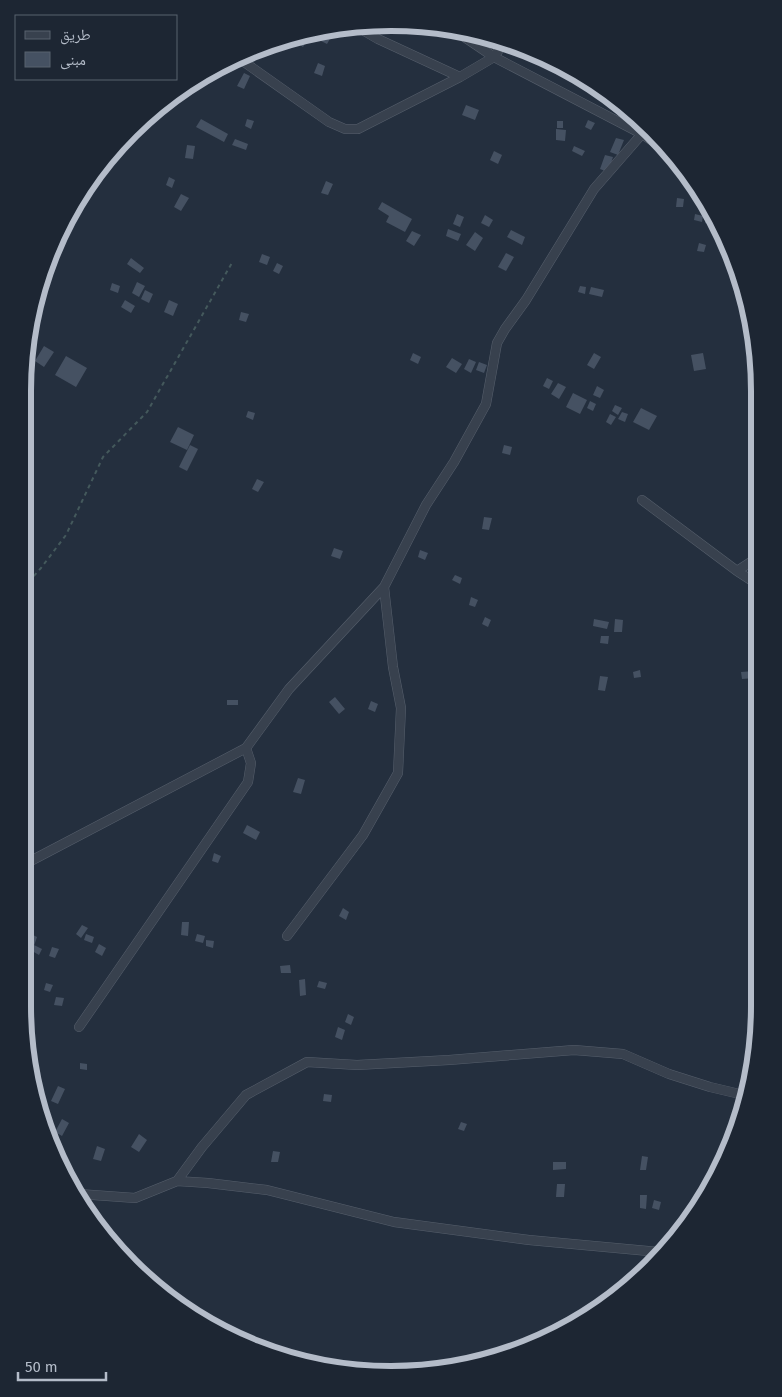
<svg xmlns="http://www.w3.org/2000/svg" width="782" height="1397" viewBox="0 0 782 1397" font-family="'Fira Sans','Noto Naskh Arabic',sans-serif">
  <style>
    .building { fill: #455162 }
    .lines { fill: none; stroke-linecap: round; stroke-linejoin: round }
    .minor-casing { stroke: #565f6c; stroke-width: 10 }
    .path { stroke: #44595c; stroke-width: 2; stroke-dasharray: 4 4; stroke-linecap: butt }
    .minor { stroke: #38414e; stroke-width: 9 }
    .rim { fill: none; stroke: #b4bcc9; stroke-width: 6 }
  </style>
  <rect width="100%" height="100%" fill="#242f3e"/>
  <path class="building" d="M387,24H397L393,33L385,29Z
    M322,33L331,37L327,44L319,40Z
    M302,34L309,36L303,47L297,43Z
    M298,35L300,36L296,43L288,38Z
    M318,63L325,66L322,76L314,73Z
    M244,73L250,76L244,89L237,86Z
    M466,105L479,110L475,120L462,115Z
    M201,119L228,134L224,142L196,127Z
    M247,119L254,121L251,129L245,126Z
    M588,120L595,123L591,130L585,127Z
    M557,121H563V128H557Z
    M556,129L566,130L565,141L556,140Z
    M616,138L624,140L618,155L610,152Z
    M235,139L248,144L246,150L232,145Z
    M187,145L195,146L193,159L185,158Z
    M574,146L585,151L582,156L572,151Z
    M494,151L502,155L498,164L490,160Z
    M605,155L613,157L608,172L600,169Z
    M169,177L175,180L172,188L166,185Z
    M326,181L333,184L328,195L321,193Z
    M181,194L189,198L181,211L174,207Z
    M677,198L684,199L683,207H676Z
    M382,202L412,219L405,232L386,222L389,216L378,209Z
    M457,214L464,217L460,227L453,224Z
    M695,214L703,216L702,222L694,220Z
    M485,215L493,220L489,227L481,223Z
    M707,215L712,217L714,219L712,225L705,223Z
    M448,229L461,234L458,241L446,236Z
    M511,230L525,237L522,245L507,237Z
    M412,231L421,235L414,246L406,241Z
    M475,232L483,238L475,251L466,245Z
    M699,243L706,245L704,252L697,251Z
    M506,253L514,257L506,271L498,267Z
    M262,254L270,257L267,265L259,262Z
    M131,258L144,268L140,273L127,264Z
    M277,263L283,266L279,274L273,271Z
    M137,282L145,286L139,297L132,293Z
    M112,283L120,286L118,293L110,290Z
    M580,286L586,287L585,294L578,292Z
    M591,287L604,290L602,297L589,294Z
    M145,290L153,294L149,303L141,299Z
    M125,300L135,306L131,313L121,307Z
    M169,300L178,304L173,316L164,312Z
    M241,312L249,314L246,322L239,320Z
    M44,346L54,352L44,367L35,361Z
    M413,353L421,357L418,364L410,360Z
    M594,353L601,357L594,369L587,365Z
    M703,353L706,369L694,371L691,355Z
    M66,356L87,368L76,387L55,375Z
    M452,358L462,364L456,373L446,367Z
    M469,359L476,362L471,373L464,369Z
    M479,362L487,365L484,373L476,370Z
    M547,378L553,381L549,389L543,386Z
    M558,383L566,387L559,399L551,394Z
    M597,386L604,390L600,398L593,395Z
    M573,393L587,400L580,414L566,407Z
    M590,401L596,404L593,411L587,408Z
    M615,405L622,408L618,415L612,411Z
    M641,408L657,416L649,430L633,422Z
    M248,411L255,413L253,420L246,417Z
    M622,412L628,414L625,422L618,419Z
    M610,414L616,417L611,425L606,422Z
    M178,427L194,435L187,450L170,442Z
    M190,445L198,449L187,471L179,467Z
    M504,445L512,447L510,455L502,453Z
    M257,479L264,482L258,492L252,489Z
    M484,517L492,518L489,530L482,529Z
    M334,548L343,551L340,559L331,556Z
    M420,550L428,553L425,560L418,557Z
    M455,575L462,578L460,584L452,580Z
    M471,597L478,600L475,607L469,605Z
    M485,617L491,620L488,627L482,624Z
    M594,619L609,622L607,629L593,626Z
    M615,619L623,620L622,632H614Z
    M601,636H609L608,644L600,643Z
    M640,670L641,677L634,678L633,672Z
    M754,671L755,678L742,679L741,672Z
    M600,676L608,677L605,691L598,690Z
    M335,697L345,709L339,714L329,702Z
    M227,700H238V705H227Z
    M371,701L378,704L375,712L368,709Z
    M298,778L305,780L301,794L293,792Z
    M247,825L260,832L256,840L243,833Z
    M214,853L221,856L218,863L212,861Z
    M343,908L349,912L346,920L339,916Z
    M182,922H189L188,936L181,935Z
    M82,925L88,928L81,938L76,934Z
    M29,933L37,937L34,946L26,943Z
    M86,934L94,937L92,943L84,940Z
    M197,934L205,936L203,943L195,941Z
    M206,940L214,941L213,948L206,946Z
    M99,944L106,948L102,956L95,952Z
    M34,945L42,949L39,955L32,951Z
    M52,947L59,949L55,958L49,956Z
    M290,965L291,973H281L280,966Z
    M305,979L306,995L300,996L299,980Z
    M319,981L327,983L325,989L317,987Z
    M46,983L53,985L50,992L44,990Z
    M56,997L64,998L62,1006L54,1005Z
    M348,1014L354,1017L351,1025L345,1022Z
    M338,1027L345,1030L342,1040L335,1037Z
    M80,1063L87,1064V1070L80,1069Z
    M58,1086L65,1089L58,1104L51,1101Z
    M324,1094L332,1095L331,1102L323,1101Z
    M62,1119L69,1123L62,1136L55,1132Z
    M461,1122L467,1124L464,1131L458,1129Z
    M139,1134L147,1140L139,1152L131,1147Z
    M97,1146L105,1149L101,1161L93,1159Z
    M273,1151L280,1152L278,1162H271Z
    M642,1156L648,1157L646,1170H640Z
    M553,1162H566V1169L553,1170Z
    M557,1184H565L564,1197H556Z
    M640,1195H647L646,1209L640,1208Z
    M654,1200L661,1202L659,1210L652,1208Z"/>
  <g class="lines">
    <g class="minor-casing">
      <path id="minor" d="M354,25L378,39L460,77
        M451,28L494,57L642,134L668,151
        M237,57L329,122L345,129H358L460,77L494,57L505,41
        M642,500L737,571L757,558
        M737,571L757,584
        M23,865L246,748L289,689L384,587
        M287,936L363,835L398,773L401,708L393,667L384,587L426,505L454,462L486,404L497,343L505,329L526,300L594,189L648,127
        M79,1027L248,782L251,763L246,748
        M177,1181L202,1147L246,1095L307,1062L357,1065L449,1060L574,1050L623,1054L669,1074L710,1087L748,1096
        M79,1194L135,1198L177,1181L208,1183L267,1190L394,1222L529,1240L659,1252"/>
    </g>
    <path class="path" d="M23,588L41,568L66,535L103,457L147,412L233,261"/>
    <use href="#minor" class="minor"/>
  </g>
  <path d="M0 0H782V1397H0ZM391 31H391A360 360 0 0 1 751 391V1006A360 360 0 0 1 391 1366H391A360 360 0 0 1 31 1006V391A360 360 0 0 1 391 31Z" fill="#1d2633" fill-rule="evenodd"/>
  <path class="rim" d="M391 31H391A360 360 0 0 1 751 391V1006A360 360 0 0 1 391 1366H391A360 360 0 0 1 31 1006V391A360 360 0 0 1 391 31Z"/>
  <rect x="15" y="15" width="162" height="65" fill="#1d2633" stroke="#59626f"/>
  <rect x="25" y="31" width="25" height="8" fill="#38414e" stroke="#59626f"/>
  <text x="60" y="40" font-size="15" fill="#b4bcc9">طريق</text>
  <rect x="25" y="52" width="25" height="15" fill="#455162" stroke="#59626f"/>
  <text x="60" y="65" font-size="15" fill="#b4bcc9">مبنى</text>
  <path d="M18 1372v8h88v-8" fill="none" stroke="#b4bcc9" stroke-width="2.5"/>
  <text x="25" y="1372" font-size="15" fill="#b4bcc9" stroke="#1d2633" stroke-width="4" paint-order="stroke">50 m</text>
</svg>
